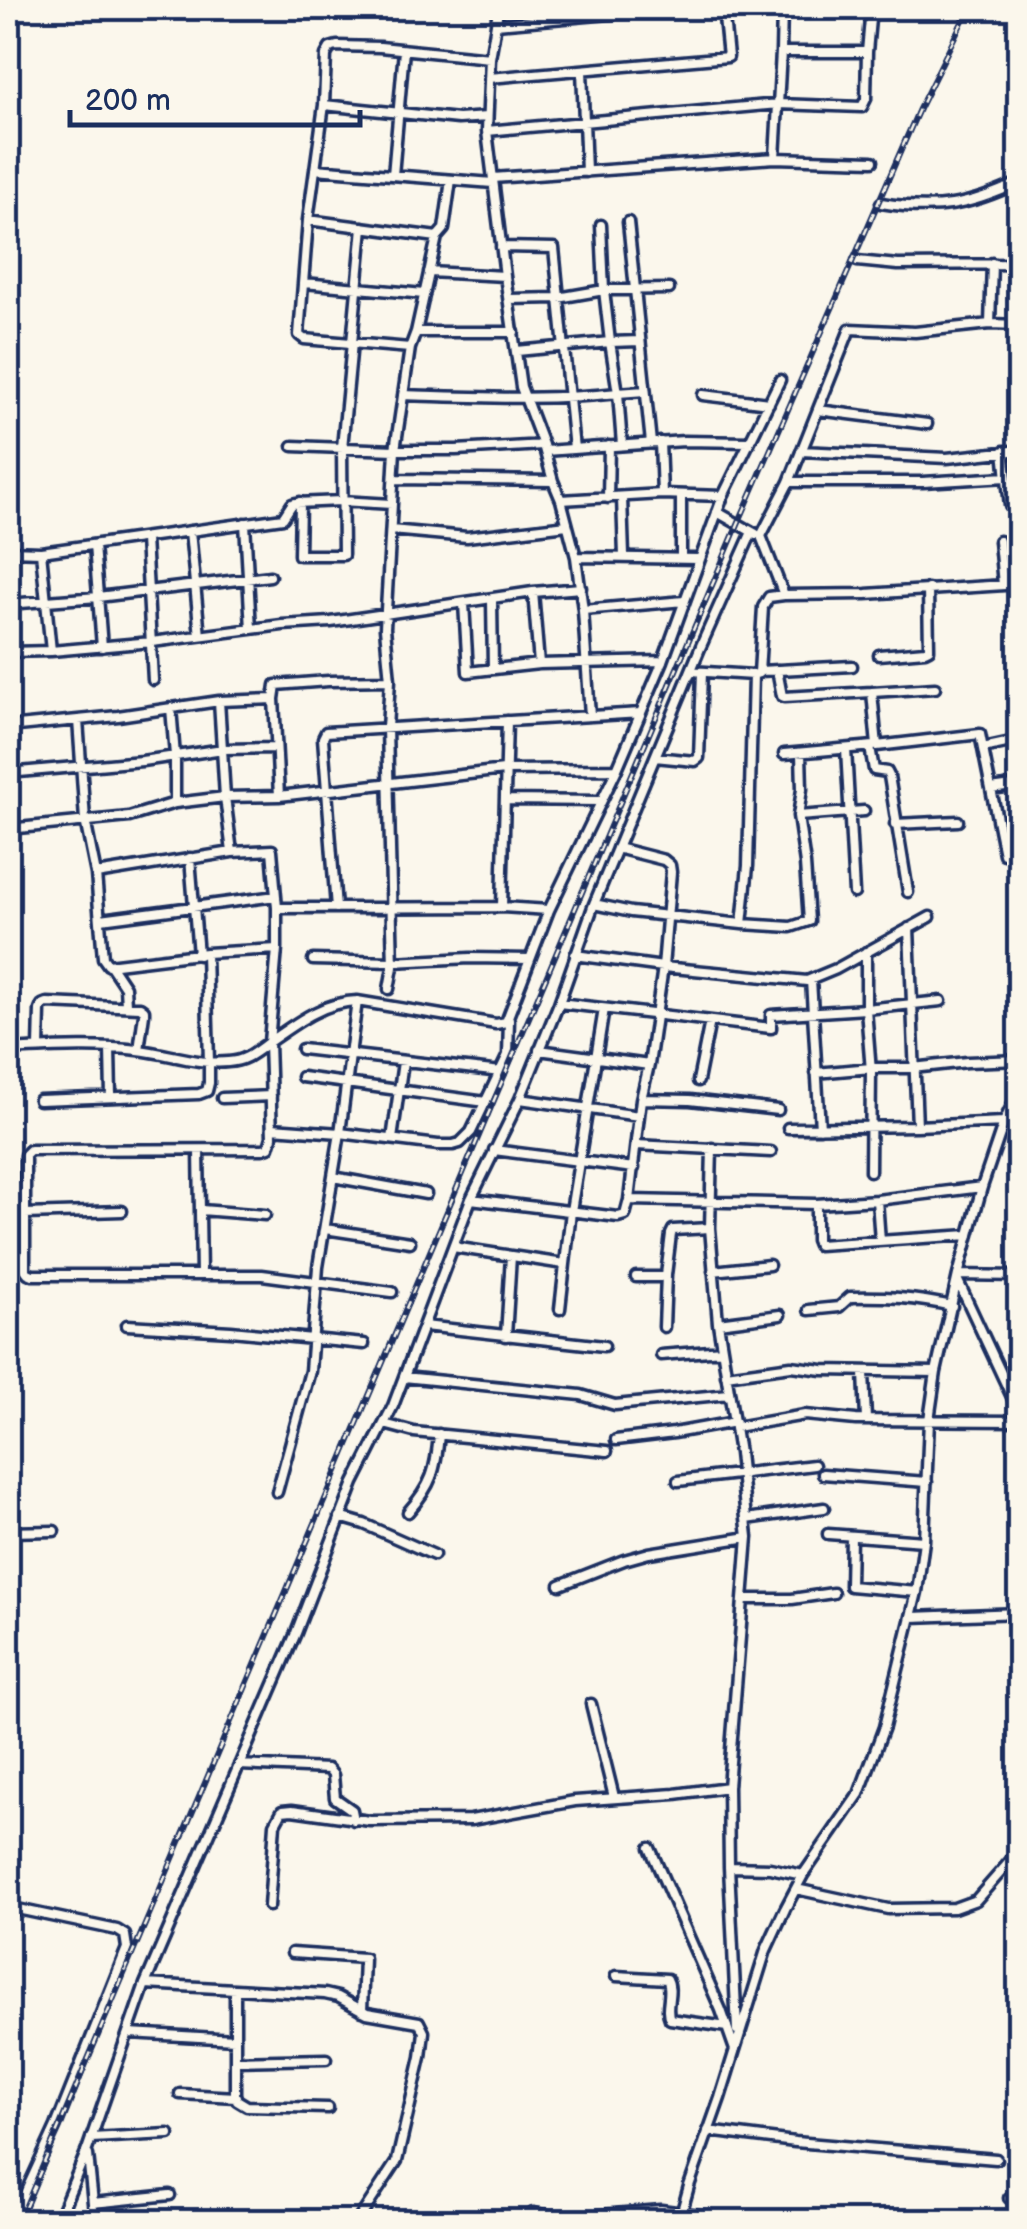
<svg xmlns="http://www.w3.org/2000/svg" width="1027" height="2229" viewBox="0 0 1027 2229" font-family="'Balsamiq Sans',sans-serif">
  <style>
    .lines { fill: none; stroke-linecap: round; stroke-linejoin: round }
    .street-casing { stroke: #1b2f5e; stroke-width: 15 }
    .street { stroke: #fbf7ec; stroke-width: 8 }
    .rail-casing { stroke: #1b2f5e; stroke-width: 6 }
    .rail { stroke: #fbf7ec; stroke-width: 2.5; stroke-dasharray: 8; stroke-linecap: butt }
  </style>
  <rect width="100%" height="100%" fill="#fbf7ec"/>
  <filter id="ink" filterUnits="userSpaceOnUse"><feTurbulence type="fractalNoise" baseFrequency=".01" numOctaves="2"/><feDisplacementMap in="SourceGraphic" scale="20" xChannelSelector="R" yChannelSelector="G"/><feConvolveMatrix kernelMatrix="1 2 1 2 8 2 1 2 1" color-interpolation-filters="sRGB"/></filter>
  <g filter="url(#ink)">
    <g class="lines">
      <g class="street-casing">
        <path id="street" d="M782,8L781,52H867L871,8
          M496,24L498,8
          M582,70L586,172
          M489,78L728,57L723,8
          M324,105L458,119L487,117
          M487,131L778,104L862,107L866,99L867,52
          M775,158L873,161
          M315,169L493,183
          M393,175L404,50
          M493,178L775,158L781,52
          M881,203C936,212 969,206 1020,182
          M308,220L437,237
          M628,222L651,443
          M501,247L554,248L574,449
          M857,261L898,265L1020,264
          M429,272L505,276
          M304,283L424,294
          M509,299L558,298L604,290L669,289
          M990,324L992,263
          M416,332H514
          M410,348L304,339L299,335L308,220L324,105L326,55L330,48L337,46L380,47L490,58
          M517,351L610,342L604,290L601,225
          M403,395C475,397 546,401 618,393L610,342L640,341
          M703,395L769,403
          M818,410L927,424
          M660,442L662,494
          M622,445L618,393L645,391
          M293,446L395,450H456L543,445
          M545,451L684,441L749,442
          M801,451L947,458L1020,450
          M1004,451L1010,506
          M394,479L553,481
          M789,482H923L1007,477
          M681,495V558
          M608,498L609,446
          M622,498L624,556
          M561,500L662,494L723,496
          M300,502L299,555H343L342,448L363,227
          M717,512L756,534
          M245,523L251,629
          M391,530L467,537L567,525
          M190,531L200,636
          M145,539L153,680
          M999,541L1003,585
          M94,545L102,647
          M8,551L41,552L283,518L292,504L296,503L341,501L392,504
          M41,552L51,651L152,642L282,625L331,622L533,592L581,588
          M576,557L699,559
          M533,592L539,664
          M784,595L761,536L789,482L850,329L915,332L990,324L1020,325
          M492,600L493,669
          M464,603L468,672L539,664L663,661
          M8,604L98,597L270,576
          M583,610L684,601
          M8,652L51,651
          M879,655L925,651L929,649L928,589
          M777,670L782,696L784,697L872,692L877,746L980,734L1004,854L1020,852
          M691,671L753,675L759,673L763,607L769,597L784,595L866,594L1020,584
          M760,671L852,666
          M872,692L935,688
          M274,699L279,796
          M219,701L225,797L232,852
          M171,708L175,756V803
          M590,716L583,610L576,557L561,500L553,481L543,445L521,387L505,276L487,131L490,58L496,24L633,12L645,8
          M78,720L85,820L96,874
          M8,727L118,716L219,701L274,699L276,685L328,681L390,680
          M870,747L874,770L887,772L889,776L908,892
          M983,748L1020,740
          M846,749L854,893
          M784,754L874,746
          M655,757L695,761L699,758L702,672
          M8,773L142,761L223,749L276,748
          M8,787L11,829
          M991,789L1020,785
          M505,800L600,801
          M798,816L864,811
          M895,824L958,821
          M8,829L129,817L175,803L225,797L279,796L504,770L617,769
          M617,848L664,860L670,865L671,872L663,967L649,1065L641,1099L629,1200L816,1204L877,1200L982,1187
          M190,858L198,955
          M594,904L631,912L742,924L791,927L809,921L805,864L798,816L802,789L801,753
          M502,907L507,721
          M277,908V949L269,1042L272,1137L269,1147L263,1149L30,1150L25,1155V1269L28,1273L33,1275H262L392,1292
          M336,908L323,738L326,732L641,713
          M101,919L276,896
          M742,924L748,866L753,675
          M909,928L917,1126L1004,1122
          M277,949L206,953L108,965L103,958L96,874L232,852L272,850L277,908L502,907L549,910
          M866,952V1009L941,1001
          M575,955L663,967L807,981L836,969L930,917
          M313,960L393,962L470,958L530,959
          M111,966L125,987L126,1005
          M811,980L820,1128
          M389,989L393,967L387,728L390,680L385,628L395,450L410,348L416,332L437,237L444,229L451,180
          M559,1003L771,1028V1015L866,1009L871,1071L870,1171
          M39,1048L40,1010L42,1005L47,1003L140,1007L144,1010V1014L139,1050
          M110,1048L111,1097
          M302,1049L501,1072
          M8,1050C51,1048 95,1045 138,1050C167,1053 198,1065 228,1062C246,1061 255,1052 269,1042C296,1023 323,1002 357,1001L496,1024L506,1022L549,910L617,769L663,661L723,496L780,380
          M539,1050L649,1065
          M816,1073L871,1068H913L967,1062L1020,1060
          M302,1077L486,1102
          M698,1081L710,1021
          M222,1098L271,1096
          M520,1099L639,1116
          M641,1099L690,1100L778,1110
          M39,1100L199,1094L207,1091L209,1083V1062L206,953
          M272,1128L340,1133L438,1145H453L460,1143L471,1132L508,1055L509,1020
          M788,1128L917,1126
          M392,1139L403,1062
          M636,1145L771,1152
          M712,1148L710,1228L718,1323L739,1453L748,1537L728,1787L729,1867L737,2030
          M199,1150L201,1275
          M494,1150L634,1168
          M333,1177L426,1194
          M471,1199L618,1217L625,1215L629,1200
          M877,1200L880,1241
          M816,1204V1240L818,1245L969,1235
          M201,1210L265,1215
          M25,1214L122,1211
          M325,1229L410,1242
          M453,1247L564,1264
          M713,1271L769,1265
          M958,1275L1020,1276
          M636,1277H660L666,1275L671,1234L673,1230L710,1228
          M958,1281L1020,1414
          M560,1309L571,1211L604,1009
          M809,1310L839,1307L850,1297C887,1296 916,1298 952,1306
          M718,1323L780,1315
          M127,1325L231,1331L364,1344
          M424,1326L604,1346
          M664,1327L666,1275
          M506,1336L511,1256
          M661,1355L722,1350
          M864,1372L866,1420
          M726,1375L791,1366L823,1370L936,1372
          M404,1377L581,1395L615,1405L729,1394
          M384,1424L414,1432L607,1451
          M736,1427L805,1415L856,1420L1020,1421
          M616,1440L674,1433L735,1422
          M823,1474L927,1482
          M678,1481L814,1465
          M277,1492L310,1371L318,1267L340,1133L357,1001
          M408,1512C432,1485 436,1470 439,1434
          M340,1517L364,1524L434,1555
          M747,1519L824,1508
          M8,1532L54,1531
          M828,1534L924,1541
          M851,1536L850,1586L917,1592
          M560,1585L624,1560L649,1553L748,1537
          M743,1599H792L833,1593
          M912,1617L1020,1613
          M591,1704L614,1797
          M239,1765L328,1769L333,1775L335,1798L352,1810L354,1820
          M650,1848L721,2010L735,2050
          M729,1867L770,1868L803,1875
          M796,1889L888,1909L954,1908L976,1900L1020,1850
          M269,1906L275,1824L282,1811L292,1810L370,1821L471,1820L575,1801L675,1794L728,1787
          M8,1907L117,1930L125,1935L127,1948L56,2126L12,2222
          M292,1953L364,1958L362,2011
          M616,1976L667,1979C674,1991 664,2007 670,2019L727,2027
          M145,1984L325,1994L338,1997L367,2013L419,2022L424,2032L421,2057L397,2161L357,2222
          M235,1989V2094L237,2100L247,2106L328,2108
          M129,2033L235,2039
          M235,2061L326,2059
          M180,2094L236,2097
          M708,2131L795,2142L996,2159
          M91,2138L169,2134
          M88,2155L95,2222
          M1009,2198H1020
          M93,2203L170,2195
          M57,2222L87,2150L145,1984L296,1633L354,1483L393,1406L471,1199L520,1099L559,1003L594,904L701,646L752,532
          M526,2222L533,2213L566,2218L661,2210L752,2222
          M679,2222L689,2186L720,2098L766,1950L785,1909L803,1875L859,1794L884,1727L917,1592L924,1541L929,1420L936,1372L958,1275L982,1187L1004,1122L1020,1089"/>
      </g>
      <use href="#street" class="street"/>
      <g class="rail-casing">
        <path id="rail" d="M19,2222L738,524L919,109L969,8"/>
      </g>
      <use href="#rail" class="rail"/>
    </g>
  </g>
  <rect width="1027" height="2229" fill="none" stroke="#fbf7ec" stroke-width="40"/>
  <rect x="20" y="20" width="987" height="2189" fill="none" stroke="#1b2f5e" stroke-width="4" filter="url(#ink)"/>
  <path d="M70 110v15h290v-15" fill="none" stroke="#1b2f5e" stroke-width="5"/>
  <text x="85" y="110" font-size="30" fill="#1b2f5e" stroke="#fbf7ec" stroke-width="8" paint-order="stroke">200 m</text>
</svg>
